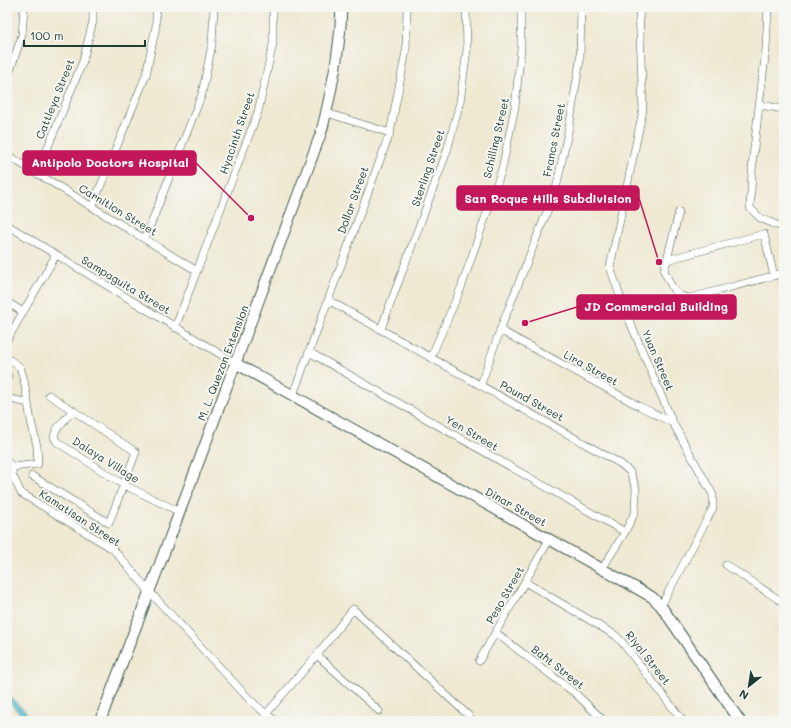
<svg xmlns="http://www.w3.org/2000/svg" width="791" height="728" viewBox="0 0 791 728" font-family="Mali,sans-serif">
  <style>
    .water { fill: #4eb7cc; stroke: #367a80 }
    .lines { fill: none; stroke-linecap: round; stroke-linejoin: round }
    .street-casing { stroke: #3e574c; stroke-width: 8 }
    .secondary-casing { stroke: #3e574c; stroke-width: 12 }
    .street { stroke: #fff; stroke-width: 7 }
    .secondary { stroke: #fff; stroke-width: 10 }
    .labels { text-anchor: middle; stroke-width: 4; stroke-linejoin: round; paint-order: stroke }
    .street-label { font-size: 11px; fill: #1f3d34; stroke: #f6f6f2 }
    .leader { fill: none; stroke: #c2185b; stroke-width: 1.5 }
    .callout-dot { fill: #c2185b; stroke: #f6f6f2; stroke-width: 1.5 }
    .callout { fill: #c2185b; stroke: #c2185b; stroke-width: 1.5 }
    .callout-label { font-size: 12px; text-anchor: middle; font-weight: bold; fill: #fff }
  </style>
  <rect width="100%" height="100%" fill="#f6f6f2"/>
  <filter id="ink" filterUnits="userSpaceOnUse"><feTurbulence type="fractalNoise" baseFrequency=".025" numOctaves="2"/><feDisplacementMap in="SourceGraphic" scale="8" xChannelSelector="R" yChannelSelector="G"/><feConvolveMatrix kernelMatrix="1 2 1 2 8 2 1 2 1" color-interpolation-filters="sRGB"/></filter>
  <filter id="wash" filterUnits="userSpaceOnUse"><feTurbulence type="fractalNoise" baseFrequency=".012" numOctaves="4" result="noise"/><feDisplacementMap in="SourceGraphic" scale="16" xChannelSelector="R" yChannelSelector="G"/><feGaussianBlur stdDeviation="0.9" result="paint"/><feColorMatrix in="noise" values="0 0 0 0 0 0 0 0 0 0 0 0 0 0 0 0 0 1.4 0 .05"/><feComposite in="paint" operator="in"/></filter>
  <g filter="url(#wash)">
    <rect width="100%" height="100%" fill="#efe9d2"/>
    <path class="water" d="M7,694L29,715L43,721C21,721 21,713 7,700Z"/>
  </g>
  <g filter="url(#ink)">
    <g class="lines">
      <g class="street-casing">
        <path id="street" d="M639,7L643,110L610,267L624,308L673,423L713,495V508L661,606
          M768,7L766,49L753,156L750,208L760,218L784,228
          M7,80L22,35L24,7
          M760,105L784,109
          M327,113L390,133
          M7,155L197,271
          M37,174L83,61L93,21V7
          M92,207L146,75L156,26V7
          M679,212L664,271C671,284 673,297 690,298L784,273
          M7,225L235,363
          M145,239L202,94L212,44L214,7
          M665,264L670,259L764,234L774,276
          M328,300L621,464L630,472L636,488L635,512L625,532L602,569
          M7,302L23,312
          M175,328L258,112L273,44V7
          M381,329L447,151L460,102L467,50L466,7
          M500,330L639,406L673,423
          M7,340L56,255
          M309,352L625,532
          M431,357L461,288L502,169L515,107L521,48V7
          M7,358L20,367L24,380L31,421L37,446L38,464L13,467
          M7,376H8
          M481,384L500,330L556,189L570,122L580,60L581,7
          M293,395L390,133L406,51L407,7
          M7,398L28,403
          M73,410L56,430L54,437L57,442L124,485L180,512
          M7,461L13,467L12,474L21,493L113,549L149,591L250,700L266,714L276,721
          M32,476L109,523L136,452L49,395
          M726,565L784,603
          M525,582L615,635L622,642L683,721
          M496,633L576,694L604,721
          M317,655L379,711
          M479,661L549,540
          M266,714L317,655L353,609L469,716L470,718L468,721"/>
      </g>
      <g class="secondary-casing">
        <path id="secondary" d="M235,363L652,597L661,606L740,721
          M100,721L199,461L321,133C327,112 331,90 335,69C338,48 342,28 341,7"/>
      </g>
      <use href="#street" class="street"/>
      <use href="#secondary" class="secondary"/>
    </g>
  </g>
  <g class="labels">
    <g class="street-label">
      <text transform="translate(55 99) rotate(-68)" y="4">Cattleya Street</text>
      <text transform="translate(237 133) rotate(-71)" y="4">Hyacinth Street</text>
      <text transform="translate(496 138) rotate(-77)" y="4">Schilling Street</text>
      <text transform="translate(554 140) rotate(-79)" y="4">Francs Street</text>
      <text transform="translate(428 168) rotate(-71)" y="4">Sterling Street</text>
      <text transform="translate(353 200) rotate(-70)" y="4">Dollar Street</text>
      <text transform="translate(118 210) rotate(31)" y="4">Carnition Street</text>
      <text transform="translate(126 285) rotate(31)" y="4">Sampaguita Street</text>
      <text transform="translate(658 360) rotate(67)" y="4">Yuan Street</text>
      <text transform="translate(223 363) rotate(-69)" y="4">M. L. Quezon Extension</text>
      <text transform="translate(591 368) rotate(29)" y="4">Lira Street</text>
      <text transform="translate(532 401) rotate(29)" y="4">Pound Street</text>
      <text transform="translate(472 433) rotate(30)" y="4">Yen Street</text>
      <text transform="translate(106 460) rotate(32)" y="4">Dalaya Village</text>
      <text transform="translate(516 507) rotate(29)" y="4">Dinar Street</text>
      <text transform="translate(80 518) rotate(33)" y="4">Kamatisan Street</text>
      <text transform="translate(505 595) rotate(-60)" y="4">Peso Street</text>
      <text transform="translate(648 658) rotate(52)" y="4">Riyal Street</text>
      <text transform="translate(558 667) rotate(38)" y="4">Baht Street</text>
    </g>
  </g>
  <path class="leader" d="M251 218L196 163M659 262L639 198M525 323L577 307"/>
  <g class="callout-dot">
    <circle cx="251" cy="218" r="4"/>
    <circle cx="659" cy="262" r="4"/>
    <circle cx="525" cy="323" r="4"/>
  </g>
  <g class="callout">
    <rect x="23" y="151" width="173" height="24" rx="4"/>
    <rect x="457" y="186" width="182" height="24" rx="4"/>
    <rect x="577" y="295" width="159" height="24" rx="4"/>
  </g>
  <g class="callout-label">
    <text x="110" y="167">Antipolo Doctors Hospital</text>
    <text x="548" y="203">San Roque Hills Subdivision</text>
    <text x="656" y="311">JD Commercial Building</text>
  </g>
  <rect width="791" height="728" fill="none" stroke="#f6f6f2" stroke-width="24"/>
  <g transform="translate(749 686) rotate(210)" stroke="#f6f6f2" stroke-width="3" paint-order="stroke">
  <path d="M0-3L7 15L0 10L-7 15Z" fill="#1f3d34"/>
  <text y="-6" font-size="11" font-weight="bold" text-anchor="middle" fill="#1f3d34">N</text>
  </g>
  <path d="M24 40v6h121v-6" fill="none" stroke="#1f3d34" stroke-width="2"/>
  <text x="30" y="40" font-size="12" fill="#1f3d34" stroke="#f6f6f2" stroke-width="3" paint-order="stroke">100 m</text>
</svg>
